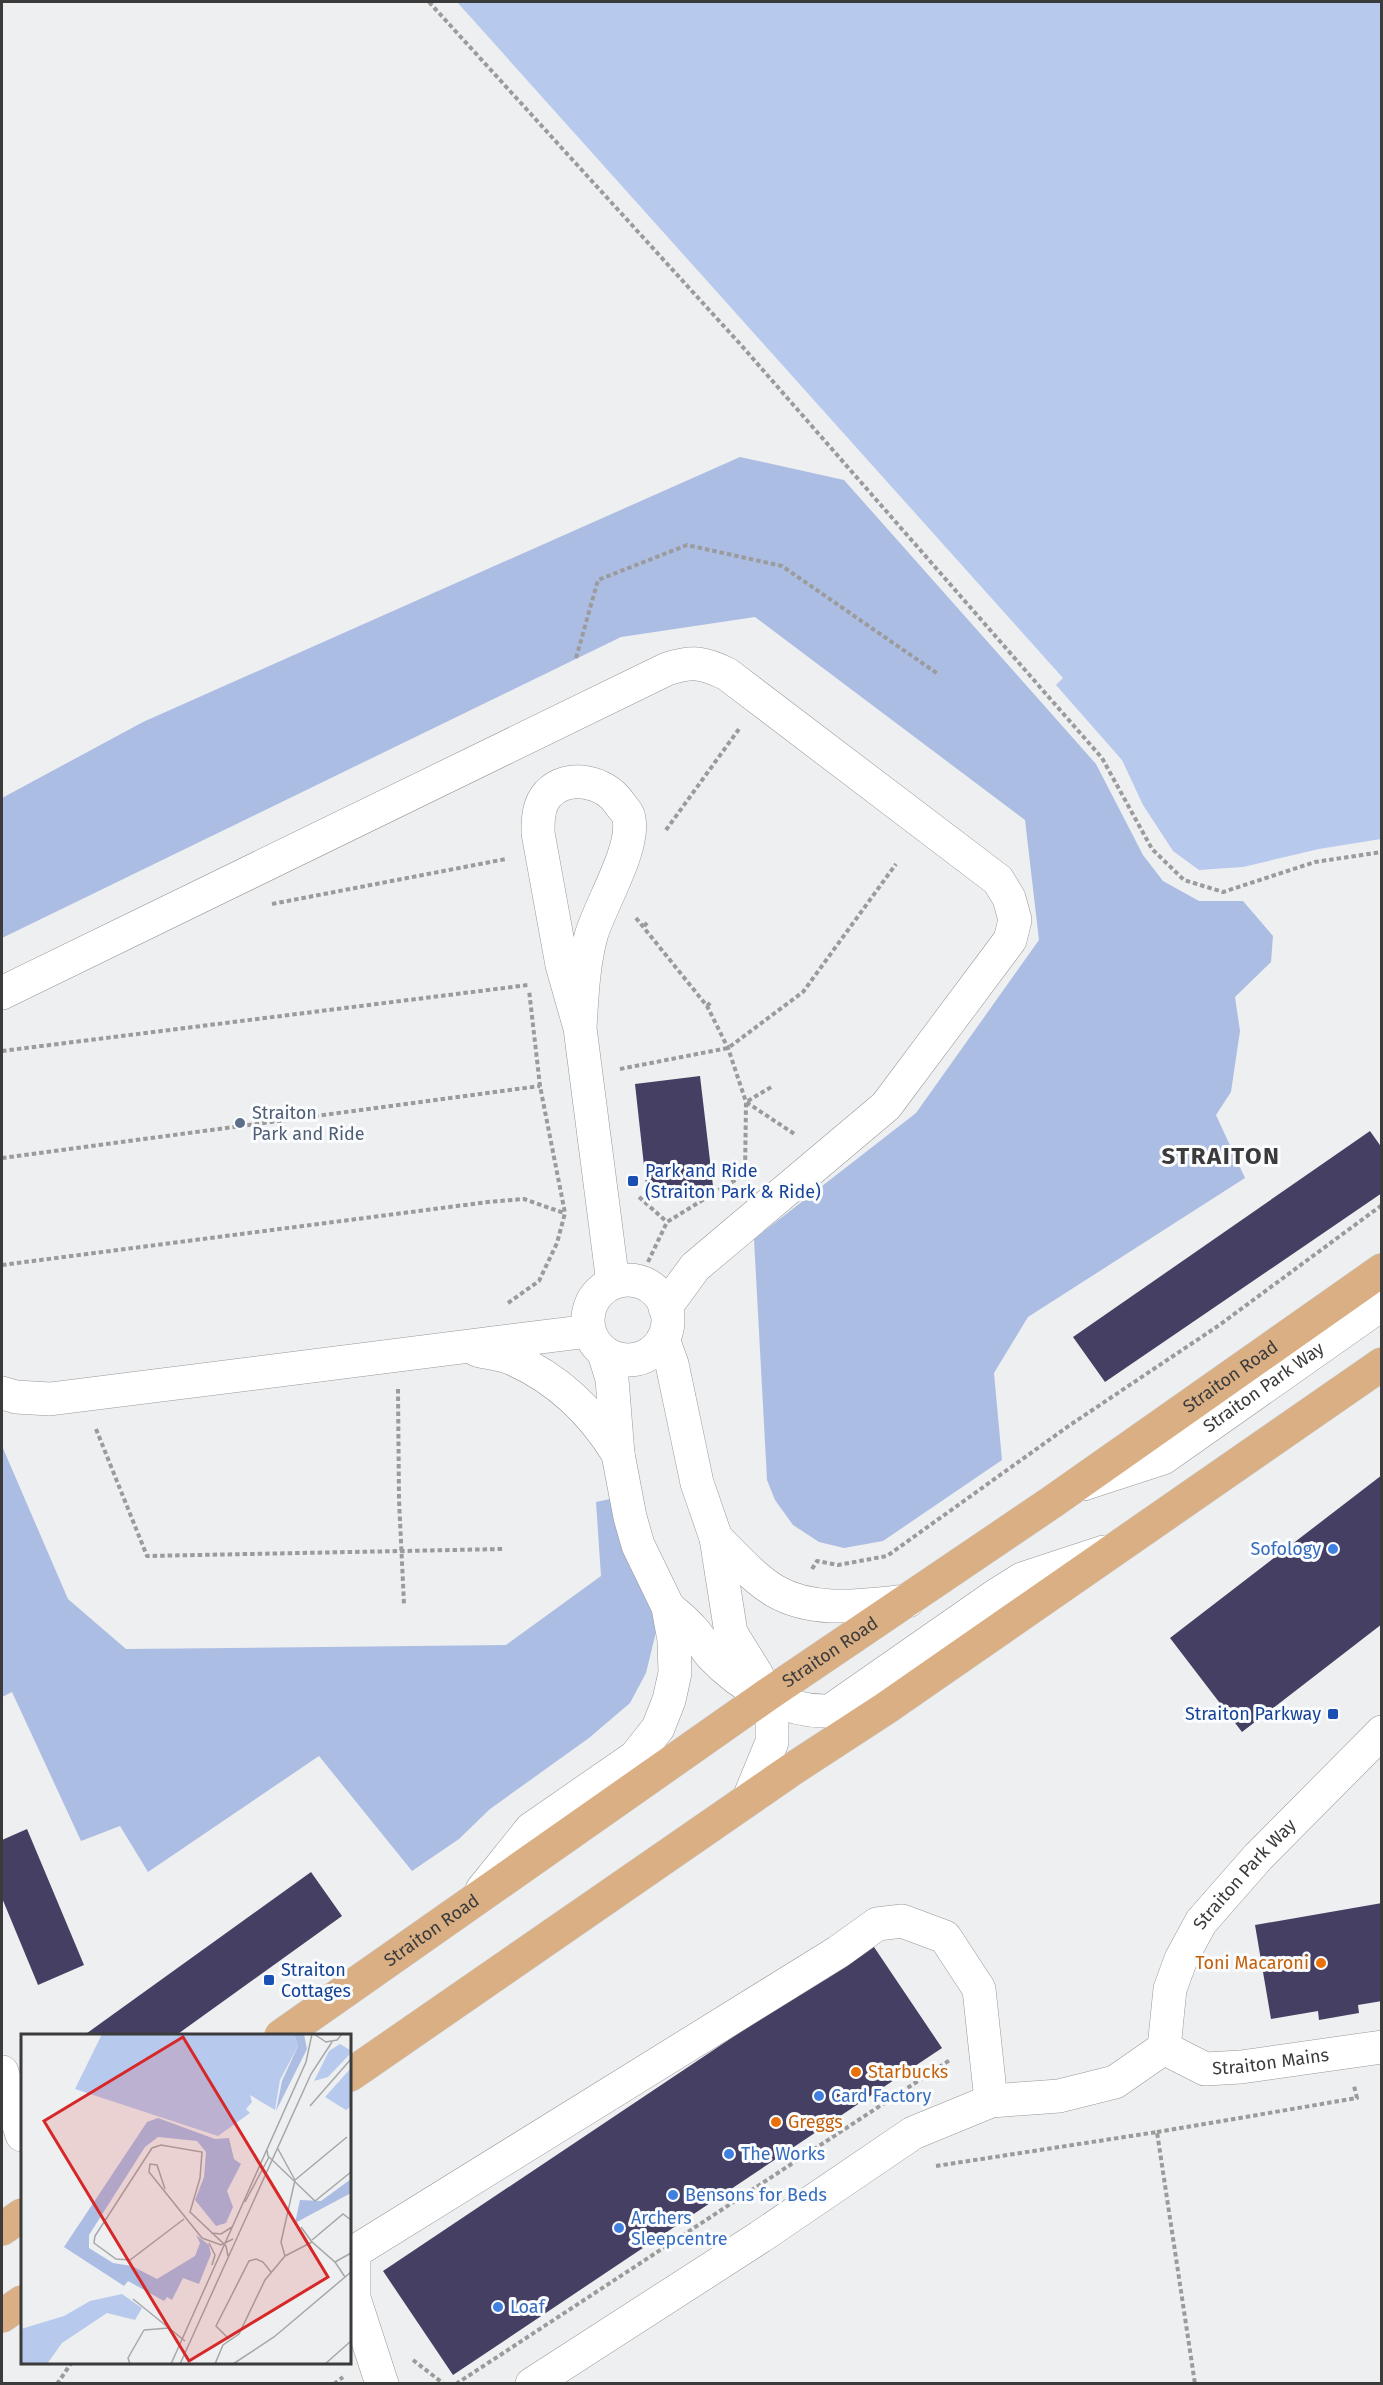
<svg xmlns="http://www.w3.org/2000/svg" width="1383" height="2385" viewBox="0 0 1383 2385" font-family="'Fira Sans',sans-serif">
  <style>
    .green { fill: #b8c9ee }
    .forest { fill: #acbde4 }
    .building { fill: #454063 }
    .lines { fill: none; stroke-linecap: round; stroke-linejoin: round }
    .minor-casing { stroke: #98989a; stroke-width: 34 }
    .major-casing { stroke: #ccc; stroke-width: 34 }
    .path { stroke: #9b9b9c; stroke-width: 4; stroke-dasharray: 4.5 3; stroke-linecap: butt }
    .minor { stroke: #fff; stroke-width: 33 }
    .major { stroke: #d9af83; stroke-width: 33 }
    .service-dot { fill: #5c6f8a; stroke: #fbfcfe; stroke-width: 2 }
    .transit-dot { fill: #1a4fb4; stroke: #fbfcfe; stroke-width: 2 }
    .shop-dot { fill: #3f7fe0; stroke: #fbfcfe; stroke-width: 2 }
    .food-dot { fill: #e8710a; stroke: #fbfcfe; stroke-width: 2 }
    .labels { text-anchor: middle; stroke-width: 6; stroke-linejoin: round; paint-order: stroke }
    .service-label { font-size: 18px; fill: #4e5e75; stroke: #fbfcfe; text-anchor: start }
    .transit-label { font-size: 18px; fill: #164399; stroke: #fbfcfe; text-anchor: start }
    .street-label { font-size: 18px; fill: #3b3b3c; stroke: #fbfcfe }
    .shop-label { font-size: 18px; fill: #366cbe; stroke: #fbfcfe; text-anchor: start }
    .food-label { font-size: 18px; fill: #c56008; stroke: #fbfcfe; text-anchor: start }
    .district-label { font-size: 24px; font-weight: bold; letter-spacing: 1.5px; fill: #3b3b3c; stroke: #fbfcfe }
    .inset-road { fill: none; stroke: #a6a7a8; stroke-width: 1.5 }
    .view { fill: #d62828; fill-opacity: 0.15; stroke: #d62828; stroke-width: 3 }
    .inset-edge { fill: none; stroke: #3b3b3c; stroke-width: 3 }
  </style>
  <rect width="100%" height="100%" fill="#eeeff0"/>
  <path class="green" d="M457,2H1381V839L1319,849L1243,867L1199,870L1173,851L1143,805L1122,760L1056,685L1063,678Z"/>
  <path class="forest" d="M740,457L844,480L1096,764L1143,855L1163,881L1199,901H1243L1273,936L1271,962L1235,997L1240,1031L1231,1092L1216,1115L1245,1178L1028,1317L994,1373L1002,1460L883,1541L844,1548L819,1542L793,1525L775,1500L767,1480L754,1239L916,1113L1039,940L1025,820L755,617L621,637L2,938V798L143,722Z
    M2,1446L68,1599L126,1649L506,1645L601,1576L596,1502L610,1499L647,1593L657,1628L646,1673L630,1703L589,1738L490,1809L459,1839L412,1871L319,1756L148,1872L120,1826L81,1841L12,1692L2,1697Z"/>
  <path class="building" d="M700,1076L713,1186L647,1193L635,1084Z
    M1370,1131L1382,1148V1193L1105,1382L1073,1337Z
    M1382,1475V1624L1242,1732L1170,1638Z
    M27,1829L84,1965L38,1985L2,1898V1840Z
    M311,1872L342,1916L175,2036H83Z
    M1382,1903V2001L1358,2005L1359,2013L1319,2020L1318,2011L1271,2019L1255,1925Z
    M872,1944L942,2048L453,2375L383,2271Z"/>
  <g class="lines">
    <g class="minor-casing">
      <g id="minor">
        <path d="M2,993L667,669C693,661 702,662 727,674L998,880L1009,898L1015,920L1010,940L886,1106L695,1267L665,1308"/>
        <path d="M580,1028C582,997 583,966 591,936C600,905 635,849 629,819C629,814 623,808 620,804C605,781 568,773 548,794C538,805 538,820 538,833L562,965L580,1028L613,1283"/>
        <circle cx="628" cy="1320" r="40"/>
        <path d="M663,1339L672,1364L697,1483L716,1538L731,1633L757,1675L772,1712V1742L749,1798"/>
        <path d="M477,1350C488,1353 502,1354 513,1359C558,1379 593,1413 618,1454"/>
        <path d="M2,1393L16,1397L50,1399L589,1331"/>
        <path id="s1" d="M1083,1484L1163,1458L1382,1304"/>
        <path d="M716,1538C735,1556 753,1578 775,1591C814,1614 865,1605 908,1601"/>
        <path d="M668,1607C676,1614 685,1621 692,1629C700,1637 704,1647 711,1655C741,1687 786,1713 830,1711L995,1596L1022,1579L1104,1552"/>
        <path d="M482,1890L531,1829L635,1757L658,1728L669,1700L675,1673L674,1640L668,1607L638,1545L630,1517L618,1454L612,1379L604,1353"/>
        <path id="s2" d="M1164,2048L1170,1989L1181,1959L1201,1922L1258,1857L1382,1732"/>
        <path id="s3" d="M1164,2048L1205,2069L1241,2067L1382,2047"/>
        <path d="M2,2072L22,2135"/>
        <path d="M382,2384L354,2298V2252L838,1952L877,1924L902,1921L945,1937L979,1989L991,2101"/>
        <path d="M532,2384L760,2237L913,2133L991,2101L1059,2096L1115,2082L1164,2048"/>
      </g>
    </g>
    <g class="major-casing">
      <g id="major">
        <path id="s4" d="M281,2036L767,1695L1052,1502L1382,1270"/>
        <path d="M350,2075L794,1768L886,1708L1382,1364"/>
        <path d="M2,2229L22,2215"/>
        <path d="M2,2316L22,2302"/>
      </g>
    </g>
    <path class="path" d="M429,2L741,345L1102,758L1152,849L1184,880L1223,892L1315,862L1382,852
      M576,658L598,580L687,545L782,566L938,674
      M666,830L739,729
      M272,904L506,859
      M636,918L707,1006L728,1048L746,1102L796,1135
      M644,926L649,921
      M707,1006L712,1001
      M2,1051L528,985
      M620,1069L728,1048L803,992L896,864
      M2,1158L540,1086
      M639,1197L667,1222
      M648,1262L667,1222L745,1174L746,1102L773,1086
      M2,1265L488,1202L524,1199L564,1213
      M508,1303L539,1281L557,1243L565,1213L540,1086L529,990
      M398,1389L399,1500L404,1604
      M96,1429L147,1556L503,1549
      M812,1569L817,1561L838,1565L887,1556L1070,1425L1218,1326L1382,1205
      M1157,2132L1357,2098L1354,2086
      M936,2166L1157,2132L1195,2384
      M413,2360L444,2384
      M57,2384L72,2362
      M334,2384L343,2377
      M456,2384L950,2060"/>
    <use href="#minor" class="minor"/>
    <use href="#major" class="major"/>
  </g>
  <circle class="service-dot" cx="240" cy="1123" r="6"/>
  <g class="transit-dot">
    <rect x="627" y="1175" width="12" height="12" rx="3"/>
    <rect x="1327" y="1708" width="12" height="12" rx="3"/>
    <rect x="263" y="1974" width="12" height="12" rx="3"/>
  </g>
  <g class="shop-dot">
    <circle cx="1333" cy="1549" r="6"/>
    <circle cx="819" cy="2096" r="6"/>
    <circle cx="729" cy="2154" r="6"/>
    <circle cx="673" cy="2195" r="6"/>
    <circle cx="619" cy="2228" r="6"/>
    <circle cx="498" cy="2307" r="6"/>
  </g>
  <g class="food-dot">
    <circle cx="1321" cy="1963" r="6"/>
    <circle cx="856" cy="2072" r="6"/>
    <circle cx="776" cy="2122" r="6"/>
  </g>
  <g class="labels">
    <g class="service-label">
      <text x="252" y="1119">Straiton<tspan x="252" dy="21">Park and Ride</tspan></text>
    </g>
    <g class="transit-label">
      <text x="645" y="1177">Park and Ride<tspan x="645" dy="21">(Straiton Park &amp; Ride)</tspan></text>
      <text x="1321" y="1720" text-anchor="end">Straiton Parkway</text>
      <text x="281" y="1976">Straiton<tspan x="281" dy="21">Cottages</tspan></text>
    </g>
    <g class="street-label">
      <text dy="6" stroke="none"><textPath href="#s4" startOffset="1156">Straiton Road</textPath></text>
      <text dy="6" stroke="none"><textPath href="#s1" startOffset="207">Straiton Park Way</textPath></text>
      <text dy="6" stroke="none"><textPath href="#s4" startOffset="670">Straiton Road</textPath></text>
      <text dy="6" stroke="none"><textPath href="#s2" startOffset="198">Straiton Park Way</textPath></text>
      <text dy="6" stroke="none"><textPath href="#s4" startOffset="184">Straiton Road</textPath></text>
      <text dy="6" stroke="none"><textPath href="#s3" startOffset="112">Straiton Mains</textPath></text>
    </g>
    <g class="shop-label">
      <text x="1321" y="1555" text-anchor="end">Sofology</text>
      <text x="831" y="2102">Card Factory</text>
      <text x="741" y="2160">The Works</text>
      <text x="685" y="2201">Bensons for Beds</text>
      <text x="631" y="2224">Archers<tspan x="631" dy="21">Sleepcentre</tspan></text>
      <text x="510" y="2313">Loaf</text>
    </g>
    <g class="food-label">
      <text x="1309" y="1969" text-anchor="end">Toni Macaroni</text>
      <text x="868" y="2078">Starbucks</text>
      <text x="788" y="2128">Greggs</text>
    </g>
    <g class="district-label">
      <text x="1221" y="1164">STRAITON</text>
    </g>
  </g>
  <g transform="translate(21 2034)">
    <rect width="330" height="330" fill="#eeeff0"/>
    <path d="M81,0H273L277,12L259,46L254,76L229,61L231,68L225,75L229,79L197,102L54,55ZM319,10L329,16L328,21L307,43L293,47L308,17ZM330,34V72L325,76L304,63ZM101,260L121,274L114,286L86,279L41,309L26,330H0V295L43,282L69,267Z" fill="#b8c9ee"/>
    <path d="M273,0H283L286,15L255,77L261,47L277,12ZM137,84L194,105L208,104L213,125L220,130L206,157L212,173L205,189L195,192L174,166L183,143L185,118L176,107L137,103L124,113L68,201V214L92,229L111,232L136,245L174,222L179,209L175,201L188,211L190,220L178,250L162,244L151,266L146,263L143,267L107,247L103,252L43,213L126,88ZM330,145V159L274,189L279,166L300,167Z" fill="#acbde4"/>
    <path class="inset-road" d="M293,0L305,8L316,6L321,0M289,72L330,25M257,115L274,146L260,208L264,222M246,116L247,122L294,167L330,138M274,146L326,103M144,155L136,131L129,130L128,138L181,204L200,211L212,205M224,168L248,123M163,185L109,226L95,225L73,209L74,202L131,114L140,111L181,118L179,144L169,178L205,212L207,222M280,193L291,208M190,199L200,200L211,193M291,206L322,180L330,186M188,209L194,221L191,231M264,222L291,208L314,228L330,219M314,228L324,243M112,265L164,307M123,296L148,294M208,305L195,292L228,227L235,225L242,228L250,238M109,330L107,324L123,296M150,330L285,28L291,0M159,330L290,40L311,8M194,330L202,311L218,300L244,246L264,222M212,330L253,303L330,238M304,330L330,307"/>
    <path class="view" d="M162,3L307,243L168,327L23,87Z"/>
    <rect width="330" height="330" class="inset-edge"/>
  </g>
  <rect width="1383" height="2385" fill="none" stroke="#3b3b3c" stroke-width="6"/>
</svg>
